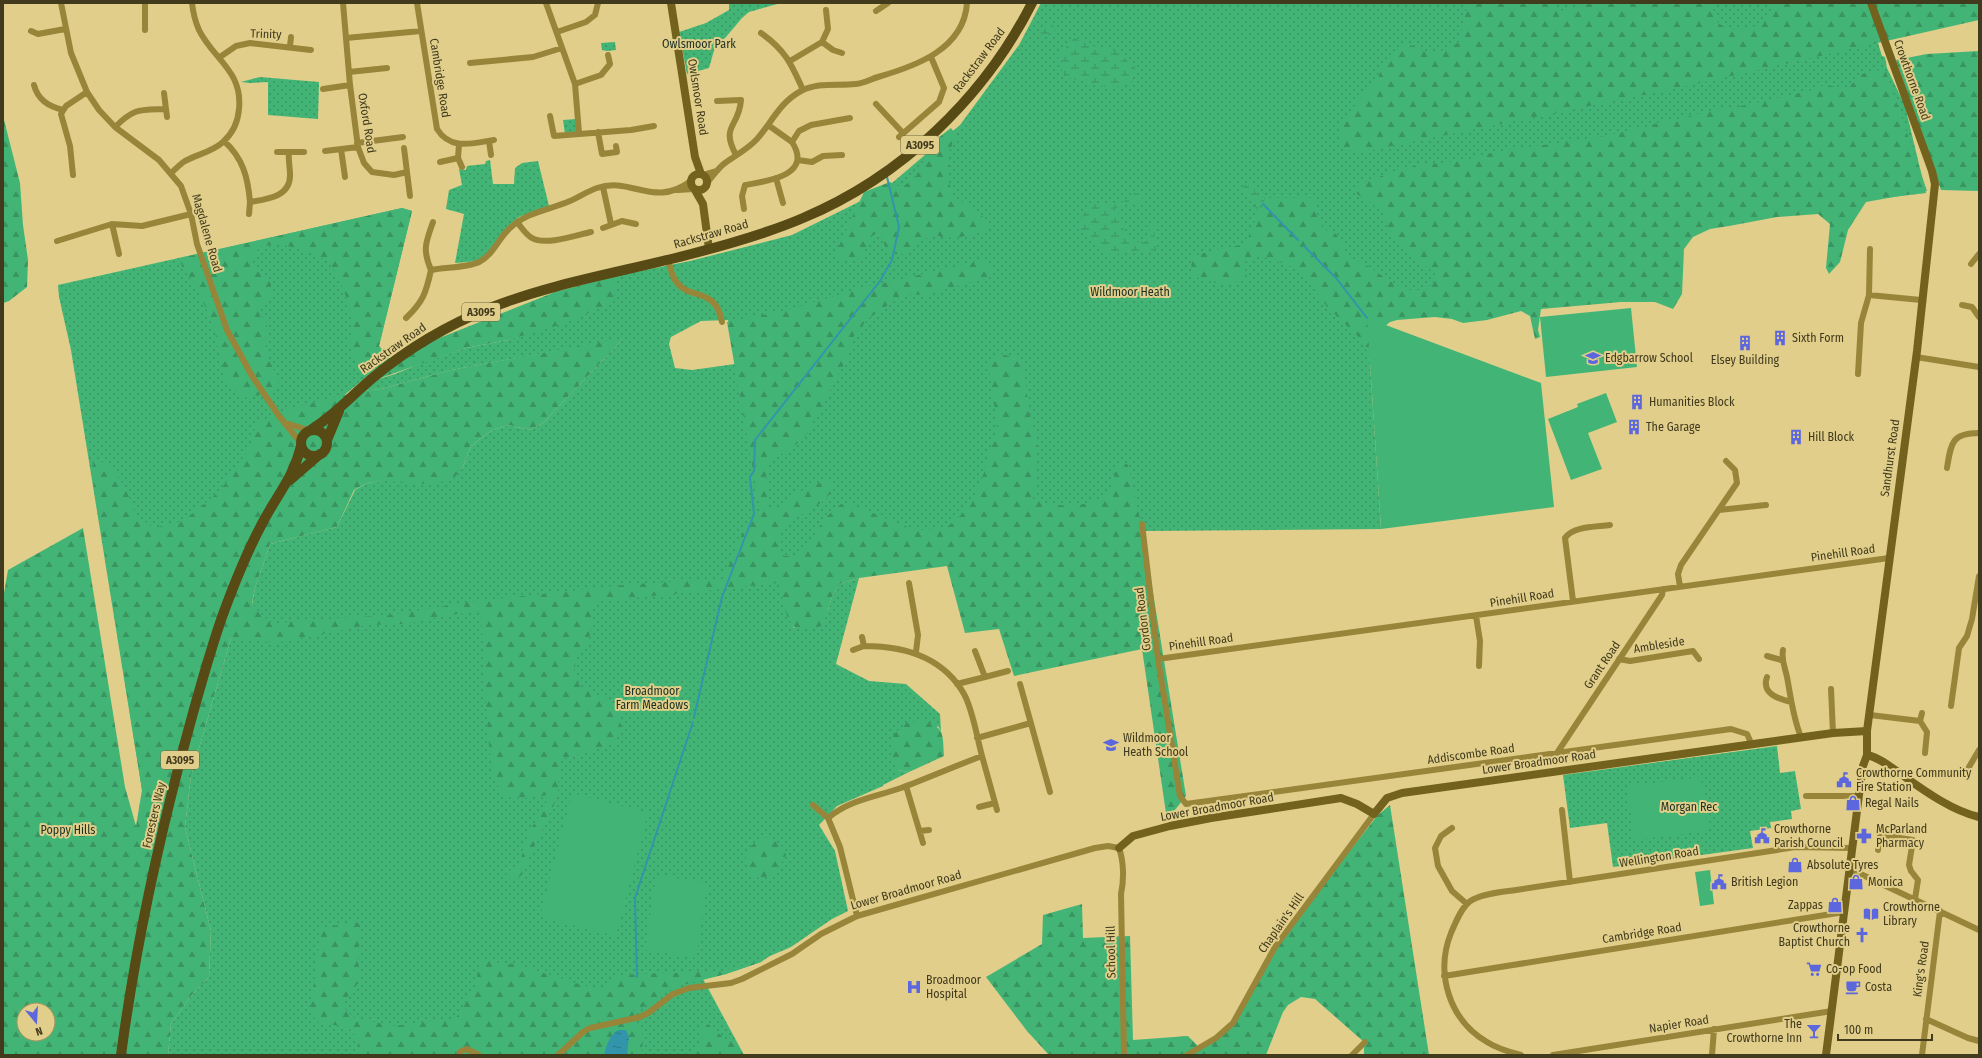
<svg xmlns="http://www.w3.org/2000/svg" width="1982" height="1058" viewBox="0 0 1982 1058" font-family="'Fira Sans Condensed',sans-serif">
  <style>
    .grass { fill: url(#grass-dots); fill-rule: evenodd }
    .forest { fill: url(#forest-firs); fill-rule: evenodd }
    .wetland { fill: url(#wetland-marsh) }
    .pitch { fill: #42b576 }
    .water { fill: url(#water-ripples) }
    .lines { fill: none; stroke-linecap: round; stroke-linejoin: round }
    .stream { stroke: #3395aa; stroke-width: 2 }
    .street { stroke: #98853a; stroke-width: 6 }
    .secondary { stroke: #73621e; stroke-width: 8 }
    .primary { stroke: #574a14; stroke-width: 10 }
    .labels { text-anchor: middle; stroke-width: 4; stroke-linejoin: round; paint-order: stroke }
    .shield { fill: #e0ce8a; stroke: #71663e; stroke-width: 1 }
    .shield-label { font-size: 11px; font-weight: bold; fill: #413a1d }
    .street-label { font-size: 12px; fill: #413a1d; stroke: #e0ce8a }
    .park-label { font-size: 12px; fill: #1b3023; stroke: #e0ce8a }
    .poi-label { font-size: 12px; fill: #413a1d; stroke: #e0ce8a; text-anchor: start }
  </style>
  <defs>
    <pattern id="grass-dots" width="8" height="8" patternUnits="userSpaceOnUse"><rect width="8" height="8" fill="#42b576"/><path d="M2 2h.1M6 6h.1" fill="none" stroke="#399460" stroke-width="1.8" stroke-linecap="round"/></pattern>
    <pattern id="forest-firs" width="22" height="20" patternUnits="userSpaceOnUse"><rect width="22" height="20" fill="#42b576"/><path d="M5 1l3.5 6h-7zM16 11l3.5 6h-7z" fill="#399460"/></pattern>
    <pattern id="wetland-marsh" width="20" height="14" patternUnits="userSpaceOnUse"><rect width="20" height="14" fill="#42b576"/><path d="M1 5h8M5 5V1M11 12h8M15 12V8" fill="none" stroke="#399460"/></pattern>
    <pattern id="water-ripples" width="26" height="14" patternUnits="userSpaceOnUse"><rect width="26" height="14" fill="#3395aa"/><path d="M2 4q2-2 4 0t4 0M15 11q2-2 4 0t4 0" fill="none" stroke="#2d7b8a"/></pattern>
  </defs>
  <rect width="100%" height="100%" fill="#e0ce8a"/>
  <path class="grass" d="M729,3H781L749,12L742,18L726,37L715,47L709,68L687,74L679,32L706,23L729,10Z
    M1041,3H1863L1878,43L1882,56L1885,57L1887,68L1905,106L1926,193L1803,208L1714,215L1367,318L1381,529L1143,531L942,566L779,583L794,628H806L828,610L832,597L840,584L859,578L836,664L869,681L906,684L940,714L941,731L938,726L897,770L909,772L883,785V786L837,806L819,825L835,851L848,911L832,919L791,947L770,956L761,962L726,974L703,979L744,1055H168L171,1024L191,996L209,977L211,931L185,827L191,776L231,638L250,616L255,588L270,544L337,527L355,490L367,483L462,469L471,446L491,431L508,425L530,430L543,423L623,339L451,370L381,389L361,391L372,381L395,374L424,362L466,348L508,340L615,279L616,276L690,261L792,235L885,189L960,125L1019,45ZM728,320L735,364L692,370L675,368L669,344L671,337L701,321Z
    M615,42L616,50L607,51L602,50L601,43Z
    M260,77L319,82L318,119L268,115V82L250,83L241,82Z
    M576,119L578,132L565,134L563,120Z
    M490,160L493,184H514L515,168L522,163L538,161L549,206L519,217L506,228L491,250L477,261L455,263L464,214L446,209L449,190L462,185L459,169L466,170L467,166L485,164L486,161Z
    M402,208L412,211L379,346L389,358L342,397L142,790L71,350L59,297L58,285Z
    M1777,746L1780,773L1795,771L1801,809L1791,811L1792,819L1770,822L1771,828L1750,831L1753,848L1613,867L1607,823L1570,828L1563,775Z"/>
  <path class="forest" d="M1468,3H1550L1563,11L1591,3H1711C1713,8 1714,16 1717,21C1728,35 1750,30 1763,22C1769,18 1771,9 1773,3H1979V20L1669,90L1362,152L1340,149V125L1359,100L1376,83L1384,63L1405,42C1428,55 1437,56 1459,42Z
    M1979,51V191L1941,190L1896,60L1927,54Z
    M1885,69L1927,191L1866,202L1848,230L1840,262L1829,274L1826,268L1830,224L1818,214L1777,217L1729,226L1710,229L1693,237L1684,249L1682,294L1673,309L1655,302H1621L1541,309L1538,330L1540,337L1535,339L1530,316L1521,311L1487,320L1463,323L1452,319L1435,317L1397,320L1390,322L1377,333L1374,358L1369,359L1364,342L1328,308L1301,270L1262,256L1244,262L1247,280L1223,285L1192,276L1191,258L1206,252L1246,244C1251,230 1257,218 1259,204L1268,198H1295L1298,195L1314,199L1319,222L1326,230L1336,234L1343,244L1349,259C1354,261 1360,261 1364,264C1386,275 1408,304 1434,283L1435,274L1427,267L1417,263L1406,252L1388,228L1383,211L1357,194L1356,188L1360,184L1395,171L1415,166L1465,160L1494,152L1605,136L1645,127L1663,121L1675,120L1713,110L1732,108L1809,91L1825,85L1848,89L1860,74Z
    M3,116L20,183L23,225L28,260L27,287L9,301L3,303Z
    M951,128L957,136L949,151V183L954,196L982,216L988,228L978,233L960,237L944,238L936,235L926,238L904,254H887L881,232L873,235L861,258L842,262L837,259L836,252L864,192L890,182L897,186H904L918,174L930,144Z
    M402,208L412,211L379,346L389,358L555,292L616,276L615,293L611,303L566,323L508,340L466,348L372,381L376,369L356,360L349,344L353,325L348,302L342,286L329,261C310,253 281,238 260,248C257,250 255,254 252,258L253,267L271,282V295L257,308L260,316L267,322L266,350L280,386L276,391L247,398L230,389L225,377L214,327L195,284L182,267L180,258Z
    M985,260L995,269L991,276L926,295L905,294L869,318L854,335L846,360L805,437L788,451L777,456L769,465L766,476L769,509C785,511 788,500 798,493C807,487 819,484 828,479L834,482C832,509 785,516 781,530C778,537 781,548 781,555C807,561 811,535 825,519C829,513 836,509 841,504L855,506L915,530H928L948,526L962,514L980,486L997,426L989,367L990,362L1000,354L1019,358L1023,367L1031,420L1037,443L1036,482L1033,498C1052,508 1091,510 1107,492C1113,486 1115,471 1118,463L1123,462L1128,465L1143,531L1186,796L1167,820L1142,649L1014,676L999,629L965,633L947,566L859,578L840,584L832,597L824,623L817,629L795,628L788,619L778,583L594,602L589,641L578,654L574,671L579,685L591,692L609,699L619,714L622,730L614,744L562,759L558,777V796L520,877L513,882L506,874L520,861L530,830L545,807L548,795L522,798L504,797L493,776L488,736L481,612L455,614L404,624L367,625L275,643L231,638L191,776L185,827L211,931L209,977L191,996L171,1024L168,1055H3V599L8,570L83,528L125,787L136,826L142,790L92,473L93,458L108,465L124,485L136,514L153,528L183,521L220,491L250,448L256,423L293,408L361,391L381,389L451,370L624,338L543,423L530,430L508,425L491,431L471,446L462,469L452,480L428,484L382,481L367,483L354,490L337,527L270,544L255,588L252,603L259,613L273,624L295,621L391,615L470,602L633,584L723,579L748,520L760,511L727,322L788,310L861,288ZM24,1010H48V1034H24Z
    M924,720C946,729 942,734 944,756L909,772L897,770L891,758L892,736L906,723Z
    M1390,805L1429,1055H1364V1042L1315,999L1301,997L1288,1005L1283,1012L1266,1055H1049L1027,1031L986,977L1042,944L1043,915L1082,904L1083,938L1130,936L1133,1040L1188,1036L1199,1047L1233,1023L1275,947L1377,816Z
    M770,837L782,846L786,855L775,872L761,879L750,874C749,870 746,864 746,859C746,846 759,838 770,837Z
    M355,921L361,925L358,961L361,979L346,999L344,1008L354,1018L394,1026L456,1018L475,987L480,961L515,964L595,989L607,987L616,975L724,971L757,962H761L726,974L675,987L645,1006L633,1011L643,1036L642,1055H358V1039L348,1027L319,1023L310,1013L321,929Z
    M705,1023C713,1027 717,1033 724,1038C734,1044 737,1044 744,1055H685L701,1043L702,1033L699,1027Z"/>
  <path class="wetland" d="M1053,25L1055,29L1053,33L1040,35L1036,34L1043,26Z
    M1074,38L1093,46L1116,51L1135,67L1132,82L1112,88L1064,77L1058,56Z
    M1251,182L1256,187L1254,190L1259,196L1265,198L1263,204L1257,209L1252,203L1254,201L1242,189L1246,184Z
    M1135,193L1143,197L1137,204L1127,202L1113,210L1120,215L1126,236L1137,242H1147L1151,225L1158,227L1154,233L1156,251H1125L1112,256L1092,240L1078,226L1084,213L1097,203C1112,208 1124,204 1135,193Z"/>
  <path class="pitch" d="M1631,308L1637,367L1546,377L1540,317Z
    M1367,318L1541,383L1554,507L1381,529Z
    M1606,393L1617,422L1588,433L1602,469L1571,480L1548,419L1578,407L1577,404Z
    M1701,777L1708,831L1634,840L1627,786Z
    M572,793L648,813L616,936L540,917Z
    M1710,870L1714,904L1700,906L1695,872Z
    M656,875L708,883L696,958L645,950Z"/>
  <path class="water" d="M618,1030H626L629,1037L627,1055H604C607,1044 609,1036 618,1030Z"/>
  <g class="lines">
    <path class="stream" d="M1263,204L1298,240
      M1304,246L1336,278L1367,318
      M694,717L722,597L754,514L750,477L754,471L755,440L880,281L892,260L899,227L887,177
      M637,977L635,898L693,722"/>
    <path class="street" d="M61,3L71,53L87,92L99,110L115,127L159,160L181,186L191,214L197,244L227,330L252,376L279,416L300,442
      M343,3L350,85L358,147L364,163L372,172L394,175L407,172
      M417,3L437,129C451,151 472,143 494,140
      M546,3L575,84L579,133
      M876,11L888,3
      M145,30V3
      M31,31L38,34L65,29
      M557,32L586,22L595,15L598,3
      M761,33C785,50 791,63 803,90
      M346,38L421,31
      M822,42L833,50L842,53
      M290,46L291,37
      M220,57L236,46L250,43L311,50
      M790,61L822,42L828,29L826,10
      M470,63L533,57L562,48
      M349,72L387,68
      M575,84L601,75L610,64L608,55
      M34,85C38,100 48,106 63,110
      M323,89L350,85
      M164,93L167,117
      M717,101L741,100C739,128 720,125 736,155
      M876,104L903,133
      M550,116L554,136L631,130L654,126
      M768,125L792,142
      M115,127C134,108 139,110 165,109
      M598,132L602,154L617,152L616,146
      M899,137L939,102L944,88L931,57
      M224,141C243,158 248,178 250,202C267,199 291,197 290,174C290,167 288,160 289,152
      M489,141L491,155
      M357,143L403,137
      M459,144L458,158L462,167
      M404,148L410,196
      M341,149L345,177
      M325,151L358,147
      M277,152H304
      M798,160L812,162L823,156L842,155
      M440,162L458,158
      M171,173C176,169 180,164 185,161C198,154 212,152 223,142C233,133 238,122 239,109C243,71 213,59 199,30C195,21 193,12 192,3
      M73,175L70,146L61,114L66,106L87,92
      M703,175L717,171
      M776,178L783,203
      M707,183C713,176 718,168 725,163C736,155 748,149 757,139C772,122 780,102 801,91C818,82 838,86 855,84C863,84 871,79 878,77C916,66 964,49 967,3
      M603,187L611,224
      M678,190L694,189
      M744,209L742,196L745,185C769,181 813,175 792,142L799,131L811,125L850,118
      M249,214L250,202
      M517,222C522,228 526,235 532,238C545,246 577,235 591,232
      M112,224L119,254
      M603,228L622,221L636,224
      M57,241L112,224L142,226L191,214
      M668,260C670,266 671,273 674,278C687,303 715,284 722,322
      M1971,264L1979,254
      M431,270C444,267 467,268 479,262C494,254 498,239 509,229C526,212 549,210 570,201C579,197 588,191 597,188C632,176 653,209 691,181
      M431,270C422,249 426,242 433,222
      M1869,295L1921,300
      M1962,305L1972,307L1979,317
      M406,318C423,302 426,293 431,270
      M1916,357L1979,367
      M1858,374L1861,323L1869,295L1870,249
      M289,424L308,430
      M1947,468C1951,444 1951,433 1979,433
      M1719,510L1766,505
      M1142,524L1158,659L1180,796L1186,804L1731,729L1747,734L1752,745
      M909,583L918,635L916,652
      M1680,587L1678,574L1681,565L1737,483L1735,470L1726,461
      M1573,601L1565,538C1573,526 1596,527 1610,525
      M1476,616L1480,641L1479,666
      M853,650L864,646
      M1783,650C1781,660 1785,667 1787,677C1791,698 1793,718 1801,737
      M1767,656L1781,660
      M1158,659L1889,558
      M1619,659L1630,661L1693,651L1699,659
      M985,677L1008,671
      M1767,677C1761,694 1779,699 1791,702
      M957,684L985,677L975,651
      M1020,684L1050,792
      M1831,689L1833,733
      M1951,706L1959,648L1967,636L1972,619L1979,576
      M1870,715L1920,721L1927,732L1925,753
      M1920,721L1922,713
      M977,738L1031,723
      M1557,753L1662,595L1663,589
      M982,756L997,810
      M1969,767L1979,750
      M906,786L923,843
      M1806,796H1859
      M813,805L828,818L840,847L857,916
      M979,807L995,803
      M1562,810L1570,882
      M828,818C849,800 875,797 901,788C928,778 955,766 982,756C977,738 973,710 964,694C943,657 904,646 864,646L862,637
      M1452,828L1441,836L1435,848L1438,866L1452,891L1467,904
      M920,831L929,830
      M1878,850L1880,835L1913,840L1909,865L1911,871L1918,880L1915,899
      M1850,869L1979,930
      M1444,976L1844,912
      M1926,1019L1968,1038L1979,1041
      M459,1055L461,1051L467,1049L479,1055
      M558,1055L583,1032L590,1028L640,1017L648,1013L673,994L689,988L731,983L742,979L792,954L821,934L857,916L1095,848L1108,846L1119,848C1124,862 1124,880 1121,894L1124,1055
      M1187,1055L1216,1038L1233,1023L1275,947L1374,814
      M1352,1055L1365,1042
      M1521,1055C1509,1052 1498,1049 1487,1042C1449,1020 1435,973 1451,933C1455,924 1462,905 1472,900C1485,893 1502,892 1516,890L1777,850L1795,847L1852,848
      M1553,1055L1832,1011
      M1712,1055L1714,1029
      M1922,1055L1940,911"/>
    <path class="secondary" d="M671,3L695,157L701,174
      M691 182a8 8 0 1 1 16 0a8 8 0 1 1-16 0Z
      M695,190L703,204L709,249
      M1867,755C1881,758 1893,769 1905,777C1926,792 1953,811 1979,817
      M1119,848L1133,836L1170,826L1211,818L1341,798L1357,804L1374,814L1387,798L1402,793L1833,733L1867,731
      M1826,1055L1860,787L1863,766L1867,755V731L1917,351L1935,184L1932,171L1871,3"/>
    <path class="primary" d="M312,429C335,415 354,393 375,376C410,347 448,325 490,308C553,283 622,272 687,255C726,245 766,234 803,218C901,177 984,98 1032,3
      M301 443a13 13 0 1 1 26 0a13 13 0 1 1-26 0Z
      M327,440L339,411
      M290,480L320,454
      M121,1055C134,958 154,861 179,765C192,716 205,666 222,617C234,584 247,551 264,520C278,494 294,476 301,446"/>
  </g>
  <defs>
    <g id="building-bare" transform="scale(1.2)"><path d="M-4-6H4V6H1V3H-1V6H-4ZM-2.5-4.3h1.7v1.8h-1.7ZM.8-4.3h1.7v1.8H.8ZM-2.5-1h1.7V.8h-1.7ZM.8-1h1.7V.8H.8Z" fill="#5c66dd" stroke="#e0ce8a" stroke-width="2.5" paint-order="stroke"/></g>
    <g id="school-bare" transform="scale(1.2)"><path d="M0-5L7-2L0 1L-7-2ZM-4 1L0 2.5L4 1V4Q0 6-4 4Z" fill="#5c66dd" stroke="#e0ce8a" stroke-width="2.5" paint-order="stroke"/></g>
    <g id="civic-bare" transform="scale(1.2)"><path d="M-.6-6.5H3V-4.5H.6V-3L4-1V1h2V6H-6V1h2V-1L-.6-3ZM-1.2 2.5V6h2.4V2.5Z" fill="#5c66dd" stroke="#e0ce8a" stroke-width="2.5" paint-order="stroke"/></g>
    <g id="shop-bare" transform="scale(1.2)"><path d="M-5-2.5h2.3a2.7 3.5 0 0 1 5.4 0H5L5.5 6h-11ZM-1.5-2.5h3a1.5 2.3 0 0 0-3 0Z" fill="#5c66dd" stroke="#e0ce8a" stroke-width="2.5" paint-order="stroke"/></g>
    <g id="pharmacy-bare" transform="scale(1.2)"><path d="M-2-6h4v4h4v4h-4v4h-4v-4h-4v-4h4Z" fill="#5c66dd" stroke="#e0ce8a" stroke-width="2.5" paint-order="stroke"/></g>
    <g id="library-bare" transform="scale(1.2)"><path d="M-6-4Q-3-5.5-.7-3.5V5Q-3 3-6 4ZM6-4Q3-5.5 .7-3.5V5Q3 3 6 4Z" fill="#5c66dd" stroke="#e0ce8a" stroke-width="2.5" paint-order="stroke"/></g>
    <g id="church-bare" transform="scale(1.2)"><path d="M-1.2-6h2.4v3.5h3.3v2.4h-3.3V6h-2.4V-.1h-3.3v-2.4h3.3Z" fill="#5c66dd" stroke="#e0ce8a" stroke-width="2.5" paint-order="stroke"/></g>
    <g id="supermarket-bare" transform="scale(1.2)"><path d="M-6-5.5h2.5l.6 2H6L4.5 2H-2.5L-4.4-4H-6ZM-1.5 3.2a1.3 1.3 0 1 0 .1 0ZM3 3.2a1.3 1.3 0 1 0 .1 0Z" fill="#5c66dd" stroke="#e0ce8a" stroke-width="2.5" paint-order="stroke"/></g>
    <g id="hospital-bare" transform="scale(1.2)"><path d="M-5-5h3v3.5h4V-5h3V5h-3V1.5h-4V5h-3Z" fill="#5c66dd" stroke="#e0ce8a" stroke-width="2.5" paint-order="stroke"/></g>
    <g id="cafe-bare" transform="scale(1.2)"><path d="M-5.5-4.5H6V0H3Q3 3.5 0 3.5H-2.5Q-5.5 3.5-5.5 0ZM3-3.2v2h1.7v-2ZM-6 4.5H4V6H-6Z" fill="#5c66dd" stroke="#e0ce8a" stroke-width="2.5" paint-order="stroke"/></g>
    <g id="bar-bare" transform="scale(1.2)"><path d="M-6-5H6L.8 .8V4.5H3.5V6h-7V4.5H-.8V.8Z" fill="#5c66dd" stroke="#e0ce8a" stroke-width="2.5" paint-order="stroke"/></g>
  </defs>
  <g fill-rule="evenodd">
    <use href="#building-bare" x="1780" y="338"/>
    <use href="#building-bare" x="1745" y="343"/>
    <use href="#school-bare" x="1593" y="358"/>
    <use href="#building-bare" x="1637" y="402"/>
    <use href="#building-bare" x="1634" y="427"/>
    <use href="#building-bare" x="1796" y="437"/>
    <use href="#school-bare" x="1111" y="745"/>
    <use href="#civic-bare" x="1844" y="780"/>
    <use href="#shop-bare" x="1853" y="803"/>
    <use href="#civic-bare" x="1762" y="836"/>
    <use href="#pharmacy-bare" x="1864" y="836"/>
    <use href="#shop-bare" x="1795" y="865"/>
    <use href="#civic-bare" x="1719" y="882"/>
    <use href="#shop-bare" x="1856" y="882"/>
    <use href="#shop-bare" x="1835" y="905"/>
    <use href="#library-bare" x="1871" y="914"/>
    <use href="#church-bare" x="1862" y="935"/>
    <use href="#supermarket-bare" x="1814" y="969"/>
    <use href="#hospital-bare" x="914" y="987"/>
    <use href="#cafe-bare" x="1853" y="987"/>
    <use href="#bar-bare" x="1814" y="1031"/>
  </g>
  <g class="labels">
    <g class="shield">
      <rect x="901" y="136" width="38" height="18" rx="3"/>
      <rect x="462" y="303" width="38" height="18" rx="3"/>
      <rect x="161" y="751" width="38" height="18" rx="3"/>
    </g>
    <g class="shield-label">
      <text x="920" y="149">A3095</text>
      <text x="481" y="316">A3095</text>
      <text x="180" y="764">A3095</text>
    </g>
    <g class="street-label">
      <text transform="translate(266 34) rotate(2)" y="4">Trinity</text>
      <text transform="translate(979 60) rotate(-53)" y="4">Rackstraw Road</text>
      <text transform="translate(440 78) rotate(81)" y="4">Cambridge Road</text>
      <text transform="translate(1912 80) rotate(70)" y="4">Crowthorne Road</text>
      <text transform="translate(698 97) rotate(81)" y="4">Owlsmoor Road</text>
      <text transform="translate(367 123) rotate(81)" y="4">Oxford Road</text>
      <text transform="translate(207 233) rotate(74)" y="4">Magdalene Road</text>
      <text transform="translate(711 234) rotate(-16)" y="4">Rackstraw Road</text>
      <text transform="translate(393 348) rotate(-35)" y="4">Rackstraw Road</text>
      <text transform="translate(1890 458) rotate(-82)" y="4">Sandhurst Road</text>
      <text transform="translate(1843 553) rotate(-8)" y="4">Pinehill Road</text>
      <text transform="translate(1522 598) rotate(-9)" y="4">Pinehill Road</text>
      <text transform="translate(1143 619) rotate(-97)" y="4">Gordon Road</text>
      <text transform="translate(1201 642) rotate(-8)" y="4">Pinehill Road</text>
      <text transform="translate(1659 645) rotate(-9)" y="4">Ambleside</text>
      <text transform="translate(1602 665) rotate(-56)" y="4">Grant Road</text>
      <text transform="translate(1471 754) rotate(-8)" y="4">Addiscombe Road</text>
      <text transform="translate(1539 762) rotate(-8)" y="4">Lower Broadmoor Road</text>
      <text transform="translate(1217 807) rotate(-10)" y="4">Lower Broadmoor Road</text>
      <text transform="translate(154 815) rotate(-77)" y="4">Foresters Way</text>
      <text transform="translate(1659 857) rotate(-9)" y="4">Wellington Road</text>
      <text transform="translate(906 890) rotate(-16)" y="4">Lower Broadmoor Road</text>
      <text transform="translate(1281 923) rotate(-55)" y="4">Chaplain's Hill</text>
      <text transform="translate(1642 933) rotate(-9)" y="4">Cambridge Road</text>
      <text transform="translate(1111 952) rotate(-91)" y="4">School Hill</text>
      <text transform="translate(1921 969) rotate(-82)" y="4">King's Road</text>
      <text transform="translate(1679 1024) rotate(-9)" y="4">Napier Road</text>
    </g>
    <g class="park-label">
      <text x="699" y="48">Owlsmoor Park</text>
      <text x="1130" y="296">Wildmoor Heath</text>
      <text x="652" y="695">Broadmoor<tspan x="652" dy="14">Farm Meadows</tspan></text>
      <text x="1689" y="811">Morgan Rec</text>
      <text x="68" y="834">Poppy Hills</text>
    </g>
    <g class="poi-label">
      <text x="1792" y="342">Sixth Form</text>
      <text x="1605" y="362">Edgbarrow School</text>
      <text x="1745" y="364" text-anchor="middle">Elsey Building</text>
      <text x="1649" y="406">Humanities Block</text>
      <text x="1646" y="431">The Garage</text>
      <text x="1808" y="441">Hill Block</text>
      <text x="1123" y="742">Wildmoor<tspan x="1123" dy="14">Heath School</tspan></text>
      <text x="1856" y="777">Crowthorne Community<tspan x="1856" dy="14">Fire Station</tspan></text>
      <text x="1865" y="807">Regal Nails</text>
      <text x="1774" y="833">Crowthorne<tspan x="1774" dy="14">Parish Council</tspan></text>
      <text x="1876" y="833">McParland<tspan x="1876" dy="14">Pharmacy</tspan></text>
      <text x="1807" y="869">Absolute Tyres</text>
      <text x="1731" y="886">British Legion</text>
      <text x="1868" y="886">Monica</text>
      <text x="1823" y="909" text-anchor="end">Zappas</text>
      <text x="1883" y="911">Crowthorne<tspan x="1883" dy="14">Library</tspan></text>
      <text x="1850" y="932" text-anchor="end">Crowthorne<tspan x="1850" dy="14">Baptist Church</tspan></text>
      <text x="1826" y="973">Co-op Food</text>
      <text x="926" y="984">Broadmoor<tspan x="926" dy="14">Hospital</tspan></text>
      <text x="1865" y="991">Costa</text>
      <text x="1802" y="1028" text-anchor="end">The<tspan x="1802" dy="14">Crowthorne Inn</tspan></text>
    </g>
  </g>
  <rect width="1982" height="1058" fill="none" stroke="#413a1d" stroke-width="8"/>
  <g transform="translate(36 1022) rotate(162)"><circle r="19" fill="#e0ce8a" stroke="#a0935e"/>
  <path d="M0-3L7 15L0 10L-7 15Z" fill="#5c66dd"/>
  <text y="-6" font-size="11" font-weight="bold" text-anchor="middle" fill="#413a1d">N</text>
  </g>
  <path d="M1838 1034v6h94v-6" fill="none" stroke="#413a1d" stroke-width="2"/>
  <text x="1844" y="1034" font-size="12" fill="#413a1d" stroke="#e0ce8a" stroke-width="3" paint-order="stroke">100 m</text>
</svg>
